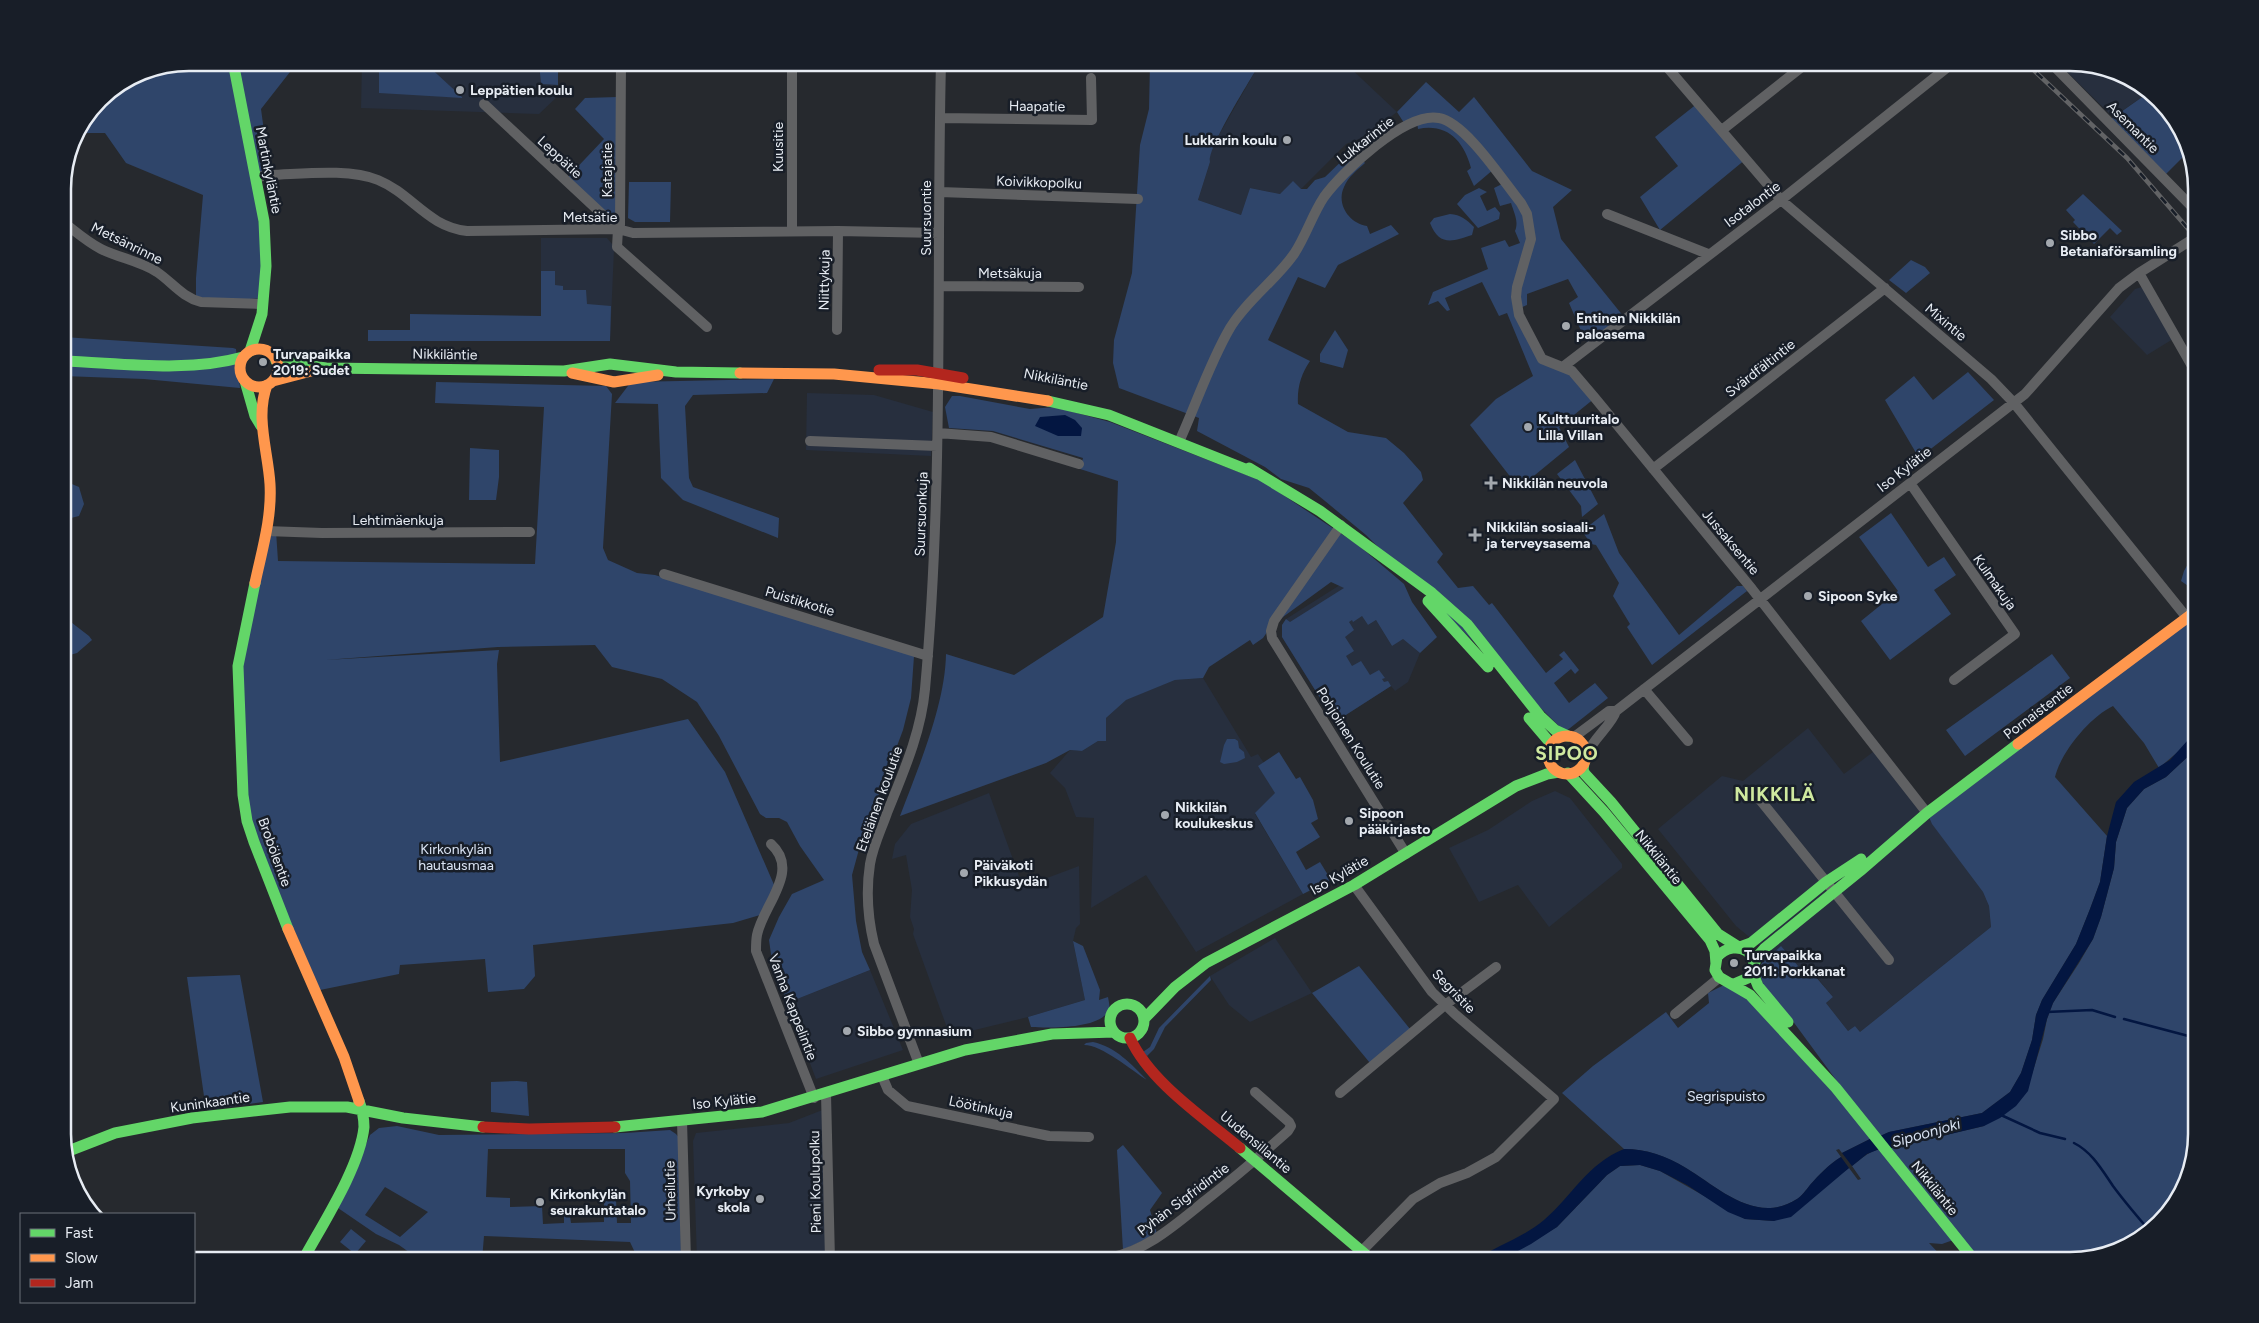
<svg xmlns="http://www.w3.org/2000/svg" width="2259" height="1323" viewBox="0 0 2259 1323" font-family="Figtree,sans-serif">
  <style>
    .built { fill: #272f3e }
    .green { fill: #2f456a; fill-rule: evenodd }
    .water { fill: #031641 }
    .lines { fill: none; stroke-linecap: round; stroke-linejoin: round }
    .stream { stroke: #031641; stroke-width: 2.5 }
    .street { stroke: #606163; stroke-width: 10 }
    .fast { stroke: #63d668; stroke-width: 11 }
    .slow { stroke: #ff974d; stroke-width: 11 }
    .jam { stroke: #b3261e; stroke-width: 11 }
    .rail-casing { stroke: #626365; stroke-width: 4.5 }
    .rail { stroke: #181e28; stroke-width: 2.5; stroke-dasharray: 8; stroke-linecap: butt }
    .poi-dot { fill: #a3a8ae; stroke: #181e28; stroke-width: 2 }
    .labels { text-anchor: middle; stroke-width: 5; stroke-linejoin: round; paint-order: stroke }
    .poi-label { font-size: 14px; font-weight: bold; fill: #e7ecf3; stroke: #181e28; text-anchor: start }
    .street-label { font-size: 14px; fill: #e7ecf3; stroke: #181e28 }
    .park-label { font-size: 14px; fill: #dbe5f5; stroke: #181e28 }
    .water-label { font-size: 15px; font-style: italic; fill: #d9e3f3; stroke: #181e28 }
    .district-label { font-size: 19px; font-weight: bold; letter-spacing: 1px; fill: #cfe99f; stroke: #181e28 }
    .rim { fill: none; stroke: #e7ecf3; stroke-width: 2.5 }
  </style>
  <rect width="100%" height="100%" fill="#26292e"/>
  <path class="built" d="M362,63H539L541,84L558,85L559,95L539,114L361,108Z
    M1260,63H1345L1397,112L1364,137L1346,144L1301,189L1280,194L1250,188L1241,215L1198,200L1210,162L1209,157L1215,142Z
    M2058,63H2070L2133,79L2148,93L2113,117Z
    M541,238H607L612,244L614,249L610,341L541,340Z
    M2142,287L2173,339L2147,355L2110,317L2135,289Z
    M807,393L874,395L933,412L931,456L806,450Z
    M1340,585L1344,587L1368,625L1376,620L1392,646L1402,638L1420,653L1408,682L1395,691L1391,686L1338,720L1330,714L1282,637V625L1286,619Z
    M1203,678L1251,757L1258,754L1283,792L1255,814L1303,894L1196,952L1146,875L1091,908L1094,818L1076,817L1065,788L1050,773L1070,750L1082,751L1098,741L1106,718L1125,700L1175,680Z
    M1808,728L1844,774L1873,752L1886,761L1983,892L1989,906L1991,927L1860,1032L1855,1026L1848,1031L1826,1003L1833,997L1810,969L1804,973L1771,955L1736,926L1658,829L1722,776L1743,781Z
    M1555,791L1570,798L1622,864V868L1549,927L1518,885L1479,902L1449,848L1488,830L1532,801Z
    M989,793L1023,887L1079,866L1080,924L1076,928L1073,941L1085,1000L1028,1017L950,1036L913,934L914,929L910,917L912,890L906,855L892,859L895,844L911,824Z
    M1275,938L1312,993L1250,1022L1229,1005L1210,976Z
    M870,970L903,1050L816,1079L787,1003Z
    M825,1109V1257L697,1260L693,1141L696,1133L789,1123Z"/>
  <path class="green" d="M189,63H297L261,109L270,175L258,176L264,298L209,302L196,301V278L203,195L126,163L105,133H77L100,99L141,72Z
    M379,63H425L463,98L379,93Z
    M539,63H558V85L541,84Z
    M1150,63H1260C1251,79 1207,148 1210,162L1198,200L1241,215L1250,188L1280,194L1293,181L1301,189H1307L1315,180L1325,177L1349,154H1357L1365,163C1357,170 1348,177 1344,187C1336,204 1349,223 1367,226L1370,234L1391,225L1399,234L1338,265L1325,288L1298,277L1268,340L1310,361C1301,374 1297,388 1298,404L1348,432L1386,438L1404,453L1421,472L1423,480L1403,503L1443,554L1437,562L1458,588L1473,586L1489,605L1492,603L1546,673L1563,659L1559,655L1564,651L1579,670L1575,674L1571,669L1554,683L1569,703L1595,683L1608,698L1565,732L1366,535L1325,501L1309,488L1281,479L1265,467L1197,431L1199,418L1119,388L1113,363L1114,340L1132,273L1140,145L1149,109Z
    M1426,82L1459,112L1474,97L1532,171L1572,190L1553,207L1561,239L1624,317L1593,345L1585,340L1569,303L1578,297L1568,279L1527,294V305L1517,309L1542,359L1564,366L1595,398L1559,427L1569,447L1519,488L1470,425L1496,399L1533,376L1507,313L1499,316L1482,282L1445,298L1450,310L1447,311L1438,301L1428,305L1433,292L1488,269L1481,248L1505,240L1509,247L1520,243L1515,231C1519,221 1514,213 1511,203L1500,206L1494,188L1504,183L1494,169L1474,186L1467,171L1471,168C1464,141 1447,123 1418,129L1417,122L1406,126L1397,112Z
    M2148,93L2175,119L2187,153L2163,177L2108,121Z
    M617,97L618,220H613L567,178L604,139L575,109L585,98Z
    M1698,103L1746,159L1660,230L1640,197L1678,166L1655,137Z
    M629,182H671L670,222H635L628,218Z
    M1479,188L1487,192L1480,196L1487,211L1495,207L1500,213L1499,219L1478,228L1457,204L1465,195Z
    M2083,194L2122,231L2117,235L2110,228L2094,244L2073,222L2075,220L2066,210Z
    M1450,214C1461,215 1466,219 1474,227L1472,235C1452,242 1439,246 1430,223L1434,218Z
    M1911,260L1925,267L1930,273L1906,293L1889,280Z
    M541,271H555V285L563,286V290H586L587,304L611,306L610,341H368V330H410V314L541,316Z
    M1335,330L1348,350L1343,368L1320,362V354Z
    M63,337L233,348L236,349L240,388L144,379L63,376Z
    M1968,372L1994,400L1919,458L1885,400L1914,376L1933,400Z
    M774,379L767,393L693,395L685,406L689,478L693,487L779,518L778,538L683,500L661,478L658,404L615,403L631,382Z
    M436,382L606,386L612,394L603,548L608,560L637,573L655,575L914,656L911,698L903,730L861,842L852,875L856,921L862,952L870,970L787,1003L772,961L769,940L779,917L792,894L824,880L800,846L787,822L779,818H766L760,814L719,736L697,702L662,679L612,667L595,645L498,647L325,660L499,650L497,664L500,762L688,719L725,772L775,887L760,915L733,923L533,945L535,976L524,989L488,992L485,959L400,965L399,974L320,990L247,821L242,637L266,531H276L278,561L535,564L544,407L435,403Z
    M952,396H960L1030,409L1055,407L1110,422L1262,481L1358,545L1404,584L1412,602L1437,637L1420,653L1403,639L1392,646L1376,620L1368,625L1362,616L1353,622L1352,620L1349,622L1354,630L1345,637L1354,651L1346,656L1352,666L1361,661L1370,675L1379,670L1385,678L1382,679L1384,682L1388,681L1391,686L1338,720L1330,714L1282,637V625L1286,619L1290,622L1344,588L1331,582L1272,625L1263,638L1253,645L1250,640L1209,667L1203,678L1175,680L1126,700L1106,718V741H1098L1082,751L1070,750L1046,763L900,816C918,768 945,706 946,654L1014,675L1103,617L1116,542L1118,481L1080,469L1083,458L993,431L949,428L945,407Z
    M470,448L499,450V477L496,500H469Z
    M1575,460L1598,504L1582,517L1581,506L1557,474Z
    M67,482L79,487L84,504L79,516L67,519L63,517V483Z
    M1891,513L1928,567L1944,557L1956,575L1934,590L1951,614L1890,660L1861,621L1898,591L1859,537Z
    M1604,514L1619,553L1679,635L1737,586H1743L1747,591L1652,665L1627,627L1630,624L1613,596L1619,583L1596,545L1591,544L1582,531Z
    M2196,549V588L2194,590L2181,581L2184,571Z
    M2196,612V731L2187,744L2159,768L2144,743L2113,706C2090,717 2061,752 2055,777L2107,836L2100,882L2090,909L2076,944L2042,1000L2036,1015L2032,1040L2021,1073L2010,1092L1982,1113L1889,1132L1878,1137L1792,1020L1763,985L1759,971L1766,952L1771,955L1781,946L1804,973L1809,969L1833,997L1826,1003L1848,1031L1855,1026L1860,1032L1991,927L1989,906L1983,892L1932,824L1927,813Z
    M63,616L89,636L92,640L77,653L63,657Z
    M2052,654L2070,678L1965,756L1946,730Z
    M1227,739H1235L1238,741L1239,748L1244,752L1245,758L1237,762L1224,764L1220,762L1224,745Z
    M2196,749V1134L2180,1197L2133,1243L2070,1260H1974L1956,1239L1942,1244L1929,1243L1945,1260H1501L1557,1227L1607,1175L1620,1166L1640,1165L1660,1171L1745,1219L1774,1221L1849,1168L1858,1180L1861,1179L1852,1166C1862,1158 1874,1147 1887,1149L1984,1126L2032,1074L2043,1039L2047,1019L2053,1003L2079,963L2093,939L2101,917L2114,868L2116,842L2127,808L2144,789L2166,777Z
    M1279,752L1296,779L1300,777L1313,800L1318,819L1311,823L1320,837L1296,852L1306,870L1320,862L1331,880L1303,894L1255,813L1275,793L1258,766Z
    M1073,941L1083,946L1100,990L1099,1000L1108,997C1109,1003 1111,1008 1107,1013C1095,1029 1049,1028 1031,1027L1028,1017L1085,1000Z
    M1359,966L1410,1029L1370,1063L1312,993Z
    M240,975L263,1102L206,1110L187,977Z
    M1210,976L1211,980L1165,1027L1154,1049L1147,1056L1143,1052L1150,1047L1159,1028Z
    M1724,985L1738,989L1874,1137L1842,1153L1839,1149L1836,1150L1841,1157C1828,1165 1820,1174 1810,1185C1806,1190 1802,1196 1797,1199C1756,1225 1719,1188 1686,1168C1666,1156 1646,1149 1624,1149L1562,1093L1593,1066L1666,1012L1678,1028L1709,1003L1708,993Z
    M1093,1042C1116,1047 1131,1064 1147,1080C1131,1070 1102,1045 1084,1045L1086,1043Z
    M517,1081L527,1082L529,1116L491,1112V1082Z
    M397,1126L439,1135L625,1133L670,1130L676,1134L680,1139L681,1258L638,1259L630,1242L484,1236L482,1260H420L399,1245L376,1234L338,1208L370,1135L379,1128ZM488,1149H625V1173L630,1181L631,1223H617L616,1199H604V1222L571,1223L570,1216H564V1223L543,1224L542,1206L510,1207V1198L486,1197ZM385,1187L428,1212L400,1237L365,1215Z
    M1123,1145L1162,1193L1150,1210L1157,1234L1123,1250L1117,1150Z
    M351,1229L366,1241L355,1254L340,1242Z"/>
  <path class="water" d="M1065,415L1075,420L1082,428L1081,436H1058L1035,426L1040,417Z
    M2196,731V749L2166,777L2144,789L2127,808L2116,842L2114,868L2101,917L2093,939L2053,1003L2047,1019L2028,1091L2016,1106L2000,1118L1984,1126L1887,1149L1878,1137L1889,1132L1982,1113L2010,1092L2021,1073L2032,1040L2036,1015L2042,1000L2076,944L2090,909L2100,882L2107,836L2116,802L2134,782L2170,760Z
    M1874,1137L1882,1148L1867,1154L1852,1166L1842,1153Z
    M1624,1149C1646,1149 1667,1156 1686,1168C1719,1188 1756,1225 1797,1199C1802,1196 1806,1190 1810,1185C1820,1174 1828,1165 1841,1157L1849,1168L1791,1217L1774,1221L1745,1219L1728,1212L1687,1185L1660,1171L1640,1165L1620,1166L1607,1175L1557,1227L1531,1244L1501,1260H1474C1497,1246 1524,1237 1544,1220C1573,1195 1587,1164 1624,1149Z"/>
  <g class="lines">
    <path class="stream" d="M2047,1012L2092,1010L2115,1017
      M2124,1019L2196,1038
      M2001,1115L2040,1133L2065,1139
      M2074,1143C2092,1152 2102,1170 2113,1186C2124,1201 2136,1215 2148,1229"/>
    <path class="street" d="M621,62L620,225L618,229L617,247L707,327
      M1671,62L1667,67L1781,200L1991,379L2014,403L2196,629
      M2050,62L2196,211
      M484,104L618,229
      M940,118L1092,120L1091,78
      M1722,130L1808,62
      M257,177L270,175C302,174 349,168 378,180C412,194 428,227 467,231L618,229L633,233L838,231L939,233
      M940,192L1138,199
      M1607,214L1708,254
      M63,222C75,231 87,242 101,249C119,258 140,261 157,272C173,283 182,297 201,302L263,304
      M792,231V62
      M2139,273L2196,373
      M940,286L1079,287
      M837,330L838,231
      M1564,366L1781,200L1954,62
      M938,433L991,437L1079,464
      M810,441L937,446
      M1179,442C1196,405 1209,364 1230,328C1247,300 1275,281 1294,254C1306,236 1312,215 1324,197C1342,172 1406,111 1439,118C1466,123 1503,181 1521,203L1527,214L1531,239L1517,287L1516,297L1519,315L1542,359L1572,371L1595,398L1752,589L1927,813
      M1653,469L1885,288
      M1910,483L2015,634L1954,680
      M1341,525L1274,621L1271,631L1272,638L1406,854
      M266,531L322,533L530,532
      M664,574L928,656
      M1644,689L1688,741
      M1574,737L1609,711H1616
      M1586,756C1593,738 1612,725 1616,711L2025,394L2119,288L2139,273L2196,237
      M1757,796L1889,960
      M771,844C801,871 763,905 757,935C756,940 756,946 756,951L814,1098
      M1675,1014L1720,977
      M919,1064L874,944C868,919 866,890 870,864C873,846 881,830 887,813C903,773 921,733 925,689C944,481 936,271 941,62
      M882,1076L888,1090L907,1106L1049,1136L1089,1137
      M1340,1093L1445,1005L1496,967
      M826,1094L830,1260
      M682,1121L686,1260
      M956,1260L1109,1258C1148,1250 1176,1224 1206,1200C1234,1178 1261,1155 1288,1131L1291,1126L1289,1122L1255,1092
      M1353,1260L1413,1199L1440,1183L1467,1173L1496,1157L1554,1099L1456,1015L1432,992L1354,885"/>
    <path class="fast" d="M233,62L264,221L266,266L262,314L250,351
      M63,361C122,363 186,373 243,357
      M276,361L326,368L564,371L610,364L676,372L740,373
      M245,381L255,416L261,426
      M1048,401L1109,415L1258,474
      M1249,468L1320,511L1432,593L1467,624L1540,716L1555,730L1568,736
      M255,583L238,666L243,795L247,821L254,842L288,929
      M1428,601L1488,667
      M1529,718L1552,745
      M1584,763L1583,770L1585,774L1611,802L1718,934L1737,946
      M1568,773L1604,812L1710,940L1715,951L1716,964
      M1740,947L1751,943L1826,882L1861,859
      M1753,967L1757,957L1765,948L1860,871L1927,813L2018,744
      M1752,971L1758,986L1788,1022
      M1734,984L1748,978C1766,955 1736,936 1717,957L1715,970L1719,977L1750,995L1836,1088L1974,1260
      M1110 1021a17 17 0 1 1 34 0a17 17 0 1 1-34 0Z
      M1144,1019L1175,987L1206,963L1354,885L1516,786L1547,774L1559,772
      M615,1127L762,1112L965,1050L1052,1034L1114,1032
      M1240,1148L1372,1260
      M66,1152L115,1133L192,1118L290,1107H347L403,1118L483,1127
      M303,1260C322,1225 360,1167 364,1127C364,1119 362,1109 359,1101"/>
    <path class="slow" d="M240 368a19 19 0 1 1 38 0a19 19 0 1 1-38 0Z
      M572,373L614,382L658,375
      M740,373L834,374L939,384L1048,401
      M273,381L315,370
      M255,583C262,550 272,518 270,484C268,451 255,417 267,385
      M1548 755a19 19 0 1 1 38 0a19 19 0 1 1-38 0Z
      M2018,744L2196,611
      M288,929L344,1057L359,1101"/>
    <path class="jam" d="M879,370H917L963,378
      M1130,1038C1150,1082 1203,1117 1240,1148
      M483,1127L529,1129L615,1127"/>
    <g class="rail-casing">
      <path id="rail" d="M2025,62L2127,158L2196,238"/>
    </g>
    <use href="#rail" class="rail"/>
  </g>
  <g class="poi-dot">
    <circle cx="460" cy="90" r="5"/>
    <circle cx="1287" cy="140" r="5"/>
    <circle cx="2050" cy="243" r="5"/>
    <circle cx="1566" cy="326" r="5"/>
    <circle cx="263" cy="362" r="5"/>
    <circle cx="1528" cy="427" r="5"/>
    <path d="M1488.5 475.5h5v5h5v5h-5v5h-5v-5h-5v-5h5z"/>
    <path d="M1472.5 527.5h5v5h5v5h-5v5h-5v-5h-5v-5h5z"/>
    <circle cx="1808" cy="596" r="5"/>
    <circle cx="1165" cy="815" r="5"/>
    <circle cx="1349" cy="821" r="5"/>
    <circle cx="964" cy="873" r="5"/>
    <circle cx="1734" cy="963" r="5"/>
    <circle cx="847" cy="1031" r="5"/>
    <circle cx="760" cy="1199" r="5"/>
    <circle cx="540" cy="1202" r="5"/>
  </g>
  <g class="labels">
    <g class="poi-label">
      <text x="470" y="95">Leppätien koulu</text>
      <text x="1277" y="145" text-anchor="end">Lukkarin koulu</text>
      <text x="2060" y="240">Sibbo<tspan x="2060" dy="16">Betaniaförsamling</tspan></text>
      <text x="1576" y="323">Entinen Nikkilän<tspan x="1576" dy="16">paloasema</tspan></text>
      <text x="273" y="359">Turvapaikka<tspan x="273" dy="16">2019: Sudet</tspan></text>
      <text x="1538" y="424">Kulttuuritalo<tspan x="1538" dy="16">Lilla Villan</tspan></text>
      <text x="1502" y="488">Nikkilän neuvola</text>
      <text x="1486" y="532">Nikkilän sosiaali-<tspan x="1486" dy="16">ja terveysasema</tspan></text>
      <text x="1818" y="601">Sipoon Syke</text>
      <text x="1175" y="812">Nikkilän<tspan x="1175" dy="16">koulukeskus</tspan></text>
      <text x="1359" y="818">Sipoon<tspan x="1359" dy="16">pääkirjasto</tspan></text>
      <text x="974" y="870">Päiväkoti<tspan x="974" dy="16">Pikkusydän</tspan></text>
      <text x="1744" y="960">Turvapaikka<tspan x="1744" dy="16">2011: Porkkanat</tspan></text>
      <text x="857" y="1036">Sibbo gymnasium</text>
      <text x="750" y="1196" text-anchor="end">Kyrkoby<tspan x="750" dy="16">skola</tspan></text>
      <text x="550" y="1199">Kirkonkylän<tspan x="550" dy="16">seurakuntatalo</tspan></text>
    </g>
    <g class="street-label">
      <text transform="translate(1037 106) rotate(1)" y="5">Haapatie</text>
      <text transform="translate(2133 127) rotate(45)" y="5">Asemantie</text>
      <text transform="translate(1365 140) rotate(-38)" y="5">Lukkarintie</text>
      <text transform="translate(778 147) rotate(-90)" y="5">Kuusitie</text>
      <text transform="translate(560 157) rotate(43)" y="5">Leppätie</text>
      <text transform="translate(269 170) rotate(79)" y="5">Martinkyläntie</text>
      <text transform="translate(607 170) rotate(-90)" y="5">Katajatie</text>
      <text transform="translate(1039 182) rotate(2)" y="5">Koivikkopolku</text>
      <text transform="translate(1752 204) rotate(-37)" y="5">Isotalontie</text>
      <text x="590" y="222">Metsätie</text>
      <text transform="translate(926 218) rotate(-90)" y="5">Suursuontie</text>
      <text transform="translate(127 243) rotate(26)" y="5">Metsänrinne</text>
      <text x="1010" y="278">Metsäkuja</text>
      <text transform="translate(824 280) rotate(-89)" y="5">Niittykuja</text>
      <text transform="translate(1946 322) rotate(40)" y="5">Mixintie</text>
      <text transform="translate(445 354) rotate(1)" y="5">Nikkiläntie</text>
      <text transform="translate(1760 368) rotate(-38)" y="5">Svärdfältintie</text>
      <text transform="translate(1056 379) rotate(11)" y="5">Nikkiläntie</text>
      <text transform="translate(1904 469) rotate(-38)" y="5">Iso Kylätie</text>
      <text transform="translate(921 514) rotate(-88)" y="5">Suursuonkuja</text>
      <text x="398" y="525">Lehtimäenkuja</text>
      <text transform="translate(1731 542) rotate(50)" y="5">Jussaksentie</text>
      <text transform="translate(1995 582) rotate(55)" y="5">Kulmakuja</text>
      <text transform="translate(800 601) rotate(17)" y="5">Puistikkotie</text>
      <text transform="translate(2038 711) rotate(-37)" y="5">Pornaistentie</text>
      <text transform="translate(1351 738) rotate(58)" y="5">Pohjoinen Koulutie</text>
      <text transform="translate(879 799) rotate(-70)" y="5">Eteläinen koulutie</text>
      <text transform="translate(275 852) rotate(70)" y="5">Brobölentie</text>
      <text transform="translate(1659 857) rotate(51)" y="5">Nikkiläntie</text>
      <text transform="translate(1339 875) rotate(-30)" y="5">Iso Kylätie</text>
      <text transform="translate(1454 991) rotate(46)" y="5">Segristie</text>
      <text transform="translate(793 1007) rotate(69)" y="5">Vanha Kappelintie</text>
      <text transform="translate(724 1101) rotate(-6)" y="5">Iso Kylätie</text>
      <text transform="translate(210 1102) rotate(-8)" y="5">Kuninkaantie</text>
      <text transform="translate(981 1107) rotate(12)" y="5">Löötinkuja</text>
      <text transform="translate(1256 1142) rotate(40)" y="5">Uudensillantie</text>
      <text transform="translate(815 1182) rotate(-91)" y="5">Pieni Koulupolku</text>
      <text transform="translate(1935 1188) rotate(51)" y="5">Nikkiläntie</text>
      <text transform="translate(670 1191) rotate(-91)" y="5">Urheilutie</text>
      <text transform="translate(1183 1199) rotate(-37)" y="5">Pyhän Sigfridintie</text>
    </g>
    <g class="park-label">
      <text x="456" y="854">Kirkonkylän<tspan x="456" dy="16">hautausmaa</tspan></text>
      <text x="1726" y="1101">Segrispuisto</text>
    </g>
    <g class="water-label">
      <text transform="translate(1926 1133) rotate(-16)" y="5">Sipoonjoki</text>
    </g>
    <g class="district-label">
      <text x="1567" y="760">SIPOO</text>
      <text x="1775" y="801">NIKKILÄ</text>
    </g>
  </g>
  <path d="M0 0H2259V1323H0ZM189 71H2070A118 118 0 0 1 2188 189V1134A118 118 0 0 1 2070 1252H189A118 118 0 0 1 71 1134V189A118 118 0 0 1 189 71Z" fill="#181e28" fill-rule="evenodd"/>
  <path class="rim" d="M189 71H2070A118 118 0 0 1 2188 189V1134A118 118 0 0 1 2070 1252H189A118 118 0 0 1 71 1134V189A118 118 0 0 1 189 71Z"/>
  <rect x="20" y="1213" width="175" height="90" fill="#181e28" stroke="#6b7079"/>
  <rect x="30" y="1229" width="25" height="8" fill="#63d668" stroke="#6b7079"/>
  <text x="65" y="1238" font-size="15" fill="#e7ecf3">Fast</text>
  <rect x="30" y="1254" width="25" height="8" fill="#ff974d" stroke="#6b7079"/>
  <text x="65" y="1263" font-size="15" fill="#e7ecf3">Slow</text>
  <rect x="30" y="1279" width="25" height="8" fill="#b3261e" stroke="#6b7079"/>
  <text x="65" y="1288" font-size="15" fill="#e7ecf3">Jam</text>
</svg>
